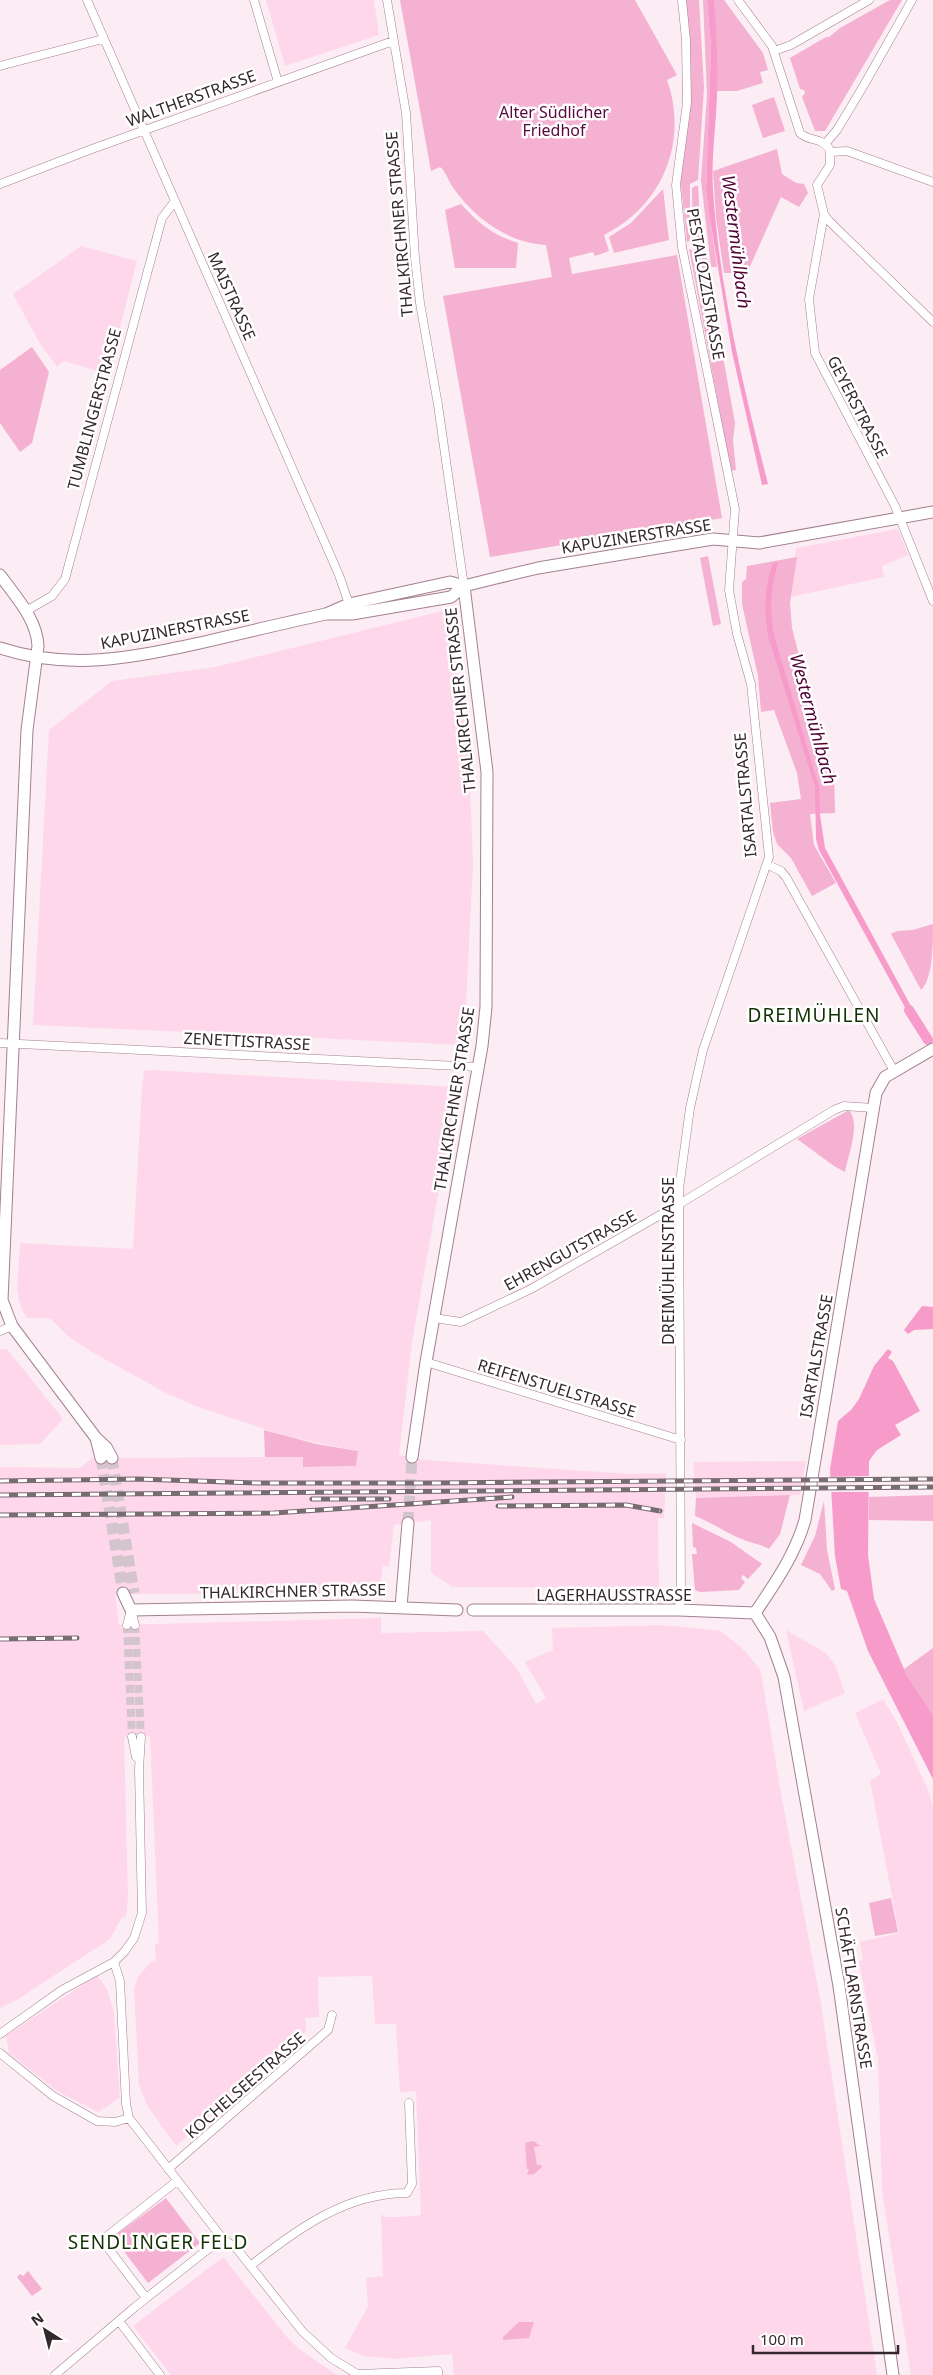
<svg xmlns="http://www.w3.org/2000/svg" width="933" height="2375" viewBox="0 0 933 2375" font-family="'Noto Sans',sans-serif">
  <style>
    .built { fill: #fed8ea }
    .green { fill: #f4b1d2 }
    .water { fill: #f69bca }
    .pier { fill: #fcecf3 }
    .lines { fill: none; stroke-linecap: round; stroke-linejoin: round }
    .canal { stroke: #f69bca; stroke-width: 10 }
    .street-tunnel { stroke: #d4c5cc; stroke-width: 8; stroke-dasharray: 8 4; stroke-linecap: butt }
    .secondary-tunnel { stroke: #d4c5cc; stroke-width: 11; stroke-dasharray: 11 5.5; stroke-linecap: butt }
    .street-casing { stroke: #a38091; stroke-width: 9 }
    .secondary-casing { stroke: #a38091; stroke-width: 13 }
    .street { stroke: #fff; stroke-width: 8 }
    .secondary { stroke: #fff; stroke-width: 11 }
    .rail-casing { stroke: #796b72; stroke-width: 5 }
    .rail { stroke: #fff; stroke-width: 3; stroke-dasharray: 9; stroke-linecap: butt }
    .labels { text-anchor: middle; stroke-width: 5; stroke-linejoin: round; paint-order: stroke }
    .street-label { font-size: 16px; fill: #35272e; stroke: #fff }
    .park-label { font-size: 16px; fill: #59073c; stroke: #fff }
    .water-label { font-size: 18px; font-style: italic; fill: #510035; stroke: #fff }
    .quarter-label { font-size: 19px; letter-spacing: 1px; fill: #123204; stroke: #fff }
  </style>
  <rect width="100%" height="100%" fill="#fcecf3"/>
  <path class="built" d="M266,0H374L379,35L285,66Z
    M81,246L137,261L108,374L64,361L57,367L39,342L13,294Z
    M898,529L908,555L882,566L884,577L791,597L796,548Z
    M446,610L468,735L473,864L464,1045L33,1025L49,730L112,681L215,667Z
    M153,1070L457,1087L412,1342L399,1455L425,1460L631,1474L666,1473L664,1518H658L659,1588L453,1587L431,1573V1520L394,1525L389,1567L383,1565L379,1593L115,1594L119,1625L381,1618V1633L483,1631L516,1667L536,1704L546,1698L525,1662L553,1650L552,1628L662,1625L695,1628L720,1631L742,1648L759,1668L762,1678L780,1788L821,2004L877,2375H454L452,2354L393,2359L364,2356L345,2348L368,2306L366,2278L383,2276L381,2214L385,2217H400L421,2215L416,2091L400,2092L396,2024H375L372,1976L318,1977L319,2017L305,2018L306,2031L176,2146L148,2107L139,2085L134,1989L138,1977L151,1962L156,1960L155,1944L159,1943L150,1736L124,1737L128,1898L126,1916L121,1919L110,1939L15,2001L0,2008V1467L80,1468L92,1458L265,1457H303V1467L356,1466L358,1451L289,1437L198,1407L166,1393L92,1352L69,1337L50,1318H27L23,1312L18,1298H19L17,1289L20,1243L133,1249L142,1087L144,1071Z
    M0,1349H7L63,1419L40,1444L0,1445Z
    M806,1461L800,1495L696,1498L693,1462Z
    M786,1630L826,1653L836,1667L845,1693L804,1711Z
    M883,1699L896,1720L929,1792L933,1808V2375H911L882,2191L878,2060L859,1961L863,1960L860,1942L899,1933L870,1781L881,1774L855,1713Z
    M97,1975L107,1989L114,2013L120,2098L98,2112L57,2091L9,2053L6,2036Z
    M223,2257L286,2336L299,2349L337,2375H171L133,2326Z"/>
  <path class="green" d="M400,0H635L677,75L667,80C689,142 662,206 604,235L609,251L595,256L593,252L569,258L572,274L677,255L722,518L490,557L443,296L552,277L546,245C507,242 477,220 454,189C449,183 446,171 440,167L431,171Z
    M685,0H699L704,88L698,180L690,184V241L687,242L680,176L685,126Z
    M703,0H707L711,47L706,190L717,267H711L701,180L707,95Z
    M714,0H724L763,53L768,70L760,72L763,83L737,91H717V46Z
    M890,0H902L825,131H815L802,97L805,93L804,90L800,89L790,58L826,37H829L840,28Z
    M774,97L785,131L763,138L752,105Z
    M777,149L782,174L796,183L804,184L808,193L799,207L781,197L747,273H724L716,218L713,171Z
    M695,186H698L700,220L711,284L709,285L693,243L692,188Z
    M663,189L669,240L614,253L609,237L631,223Z
    M461,204C478,223 494,236 518,243L516,268H455L445,210Z
    M689,249L692,250L707,290L712,296L735,423L733,440L736,470L731,471Z
    M32,347L49,372L32,443L20,452L0,423V370Z
    M708,556L721,624L713,626L700,558Z
    M797,557L790,603L792,628L816,722L834,772L835,813L810,814L814,845L836,883L812,896L791,858L777,844L773,832L770,803L801,799L797,773L774,710L761,712L758,676L742,604V582L746,579L747,566Z
    M933,924C933,944 933,979 921,990L891,934L897,931L913,930Z
    M849,1110C861,1124 848,1155 845,1172L834,1166L797,1139Z
    M264,1430L316,1444L358,1451L356,1466L303,1467V1457H265Z
    M790,1495L780,1534L769,1549C759,1543 749,1543 739,1538C724,1531 710,1522 695,1516L696,1498Z
    M933,1495V1521L869,1520V1497Z
    M824,1501L827,1550L835,1589L832,1591L820,1574L801,1565L815,1536Z
    M692,1523L731,1542L762,1564L748,1579L743,1575L741,1578L745,1582L739,1590L700,1592L695,1590L692,1554H697L696,1548L693,1547Z
    M933,1648V1779L888,1688L907,1676L904,1669Z
    M891,1898L898,1932L875,1936L869,1903Z
    M533,2141L541,2146L534,2147L537,2165H542V2167L534,2174L527,2175L529,2169H527L525,2143Z
    M166,2198L200,2243L148,2283L113,2237Z
    M28,2271L42,2289L32,2296L17,2277L20,2274L23,2276Z
    M519,2322H534L529,2338L503,2340V2337Z"/>
  <path class="water" d="M707,0H714C717,31 718,63 717,95C716,126 711,158 713,190C719,287 744,390 768,484L762,485L732,352L710,219L706,190L711,47Z
    M778,562C771,588 769,609 774,635L819,787L820,815L825,848L918,1019L913,1022L819,850L816,839L815,787L768,636C764,610 764,588 773,563Z
    M922,1306L933,1307V1329L914,1330L908,1334L904,1330Z
    M888,1349L892,1352L888,1358L893,1361L920,1411L895,1425L901,1435L877,1450L869,1461L868,1555L874,1599L907,1676L933,1716V1779L868,1651L847,1591L841,1589L835,1556L830,1469L838,1421L851,1410L859,1399L874,1366Z"/>
  <path class="pier" d="M871,1476V1492H829L828,1477Z"/>
  <g class="lines">
    <path class="canal" d="M909,1010L928,1040"/>
    <path class="street-tunnel" d="M127,1625L132,1737
      M135,1625L141,1737"/>
    <path class="secondary-tunnel" d="M101,1458L123,1593
      M112,1458L134,1593
      M408,1523L412,1457"/>
    <g class="street-casing">
      <path id="street" d="M87,0L339,575L349,604
        M254,0L278,82
        M387,0L406,113L415,258L420,303L438,405L464,586
        M738,0L772,46L800,133C809,142 821,136 830,150V165L817,185L824,214L829,221L933,322
        M774,51L791,45L869,0
        M0,66L103,39
        M825,144L837,130L864,85L912,0
        M831,152L847,151L933,182
        M0,184L92,149L393,41
        M824,214L809,299L815,353L895,506L933,601
        M26,611L52,596L65,579L162,218L175,201
        M768,865L781,871L786,877L894,1071
        M0,1043L478,1067
        M434,1318L461,1322L531,1289L681,1203L834,1110L844,1106L873,1108
        M0,1331L12,1326
        M426,1362L681,1440
        M131,1610L135,1625
        M679,1610L681,1597L679,1189L690,1108L703,1050L769,857L751,684L737,634L729,590L735,509L682,247L676,185L687,103L686,40L682,0
        M127,1625L131,1610
        M132,1737L136,1757
        M114,1962L120,1981L126,2104L129,2118L222,2238L237,2249L302,2331L331,2358L357,2374L438,2371V2375
        M0,2034L62,1990L114,1962L125,1951L134,1938L142,1913L139,1769L141,1737
        M0,2053L53,2096L97,2121L115,2122L129,2118
        M168,2169L328,2030L332,2015
        M250,2266C297,2230 345,2193 407,2193L412,2184L409,2103
        M146,2298L102,2240L177,2181
        M119,2321L160,2375
        M55,2375L135,2307L222,2238"/>
    </g>
    <g class="secondary-casing">
      <path id="secondary" d="M0,575C15,596 37,619 38,646L27,730L2,1300L12,1326L96,1438L106,1447L112,1458
        M326,614H352L451,597L464,586L492,579L538,568L652,549L713,539L759,543L933,512
        M0,648C70,671 130,658 200,643C242,633 284,623 326,614L349,604L450,582L464,586
        M96,1438L101,1458
        M412,1457L426,1362L482,1046L486,1007L487,772L464,586
        M123,1593L131,1610
        M401,1607L408,1523
        M131,1610L352,1606L457,1610
        M473,1610H679L755,1613
        M755,1613L770,1637L784,1677L839,1986L893,2375
        M755,1613C775,1583 795,1555 805,1520L876,1093L885,1077L933,1049"/>
    </g>
    <use href="#street" class="street"/>
    <use href="#secondary" class="secondary"/>
    <g class="rail-casing">
      <path id="rail" d="M0,1481L138,1479L259,1483H429L933,1479
        M0,1495L933,1487
        M312,1499H389
        M498,1506L626,1505L660,1511
        M0,1515L274,1513L512,1497
        M0,1639L77,1638"/>
    </g>
    <use href="#rail" class="rail"/>
  </g>
  <g class="labels">
    <g class="street-label">
      <text transform="translate(191 98) rotate(-20)" y="6">WALTHERSTRASSE</text>
      <text transform="translate(399 224) rotate(-95)" y="6">THALKIRCHNER STRASSE</text>
      <text transform="translate(706 284) rotate(80)" y="6">PESTALOZZISTRASSE</text>
      <text transform="translate(232 296) rotate(66)" y="6">MAISTRASSE</text>
      <text transform="translate(858 407) rotate(63)" y="6">GEYERSTRASSE</text>
      <text transform="translate(94 409) rotate(-75)" y="6">TUMBLINGERSTRASSE</text>
      <text transform="translate(636 536) rotate(-9)" y="6">KAPUZINERSTRASSE</text>
      <text transform="translate(175 629) rotate(-11)" y="6">KAPUZINERSTRASSE</text>
      <text transform="translate(460 700) rotate(-96)" y="6">THALKIRCHNER STRASSE</text>
      <text transform="translate(745 795) rotate(-95)" y="6">ISARTALSTRASSE</text>
      <text transform="translate(247 1041) rotate(3)" y="6">ZENETTISTRASSE</text>
      <text transform="translate(454 1099) rotate(-81)" y="6">THALKIRCHNER STRASSE</text>
      <text transform="translate(570 1250) rotate(-29)" y="6">EHRENGUTSTRASSE</text>
      <text transform="translate(668 1261) rotate(-90)" y="6">DREIMÜHLENSTRASSE</text>
      <text transform="translate(816 1356) rotate(-80)" y="6">ISARTALSTRASSE</text>
      <text transform="translate(557 1388) rotate(17)" y="6">REIFENSTUELSTRASSE</text>
      <text transform="translate(293 1591) rotate(-1)" y="6">THALKIRCHNER STRASSE</text>
      <text x="614" y="1601">LAGERHAUSSTRASSE</text>
      <text transform="translate(854 1988) rotate(81)" y="6">SCHÄFTLARNSTRASSE</text>
      <text transform="translate(245 2085) rotate(-41)" y="6">KOCHELSEESTRASSE</text>
    </g>
    <g class="park-label">
      <text x="554" y="118">Alter Südlicher<tspan x="554" dy="18">Friedhof</tspan></text>
    </g>
    <g class="water-label">
      <text transform="translate(736 242) rotate(83)" y="6">Westermühlbach</text>
      <text transform="translate(813 719) rotate(75)" y="6">Westermühlbach</text>
    </g>
    <g class="quarter-label">
      <text x="814" y="1022">DREIMÜHLEN</text>
      <text x="158" y="2249">SENDLINGER FELD</text>
    </g>
  </g>
  <g transform="translate(45 2330) rotate(324)" stroke="#ffffff" stroke-width="4" paint-order="stroke">
  <path d="M0-4L9 19L0 12L-9 19Z" fill="#35272e"/>
  <text y="-8" font-size="14" font-weight="bold" text-anchor="middle" fill="#35272e">N</text>
  </g>
  <path d="M753 2345v8h145v-8" fill="none" stroke="#35272e" stroke-width="2.5"/>
  <text x="760" y="2345" font-size="15" fill="#35272e" stroke="#ffffff" stroke-width="4" paint-order="stroke">100 m</text>
</svg>
